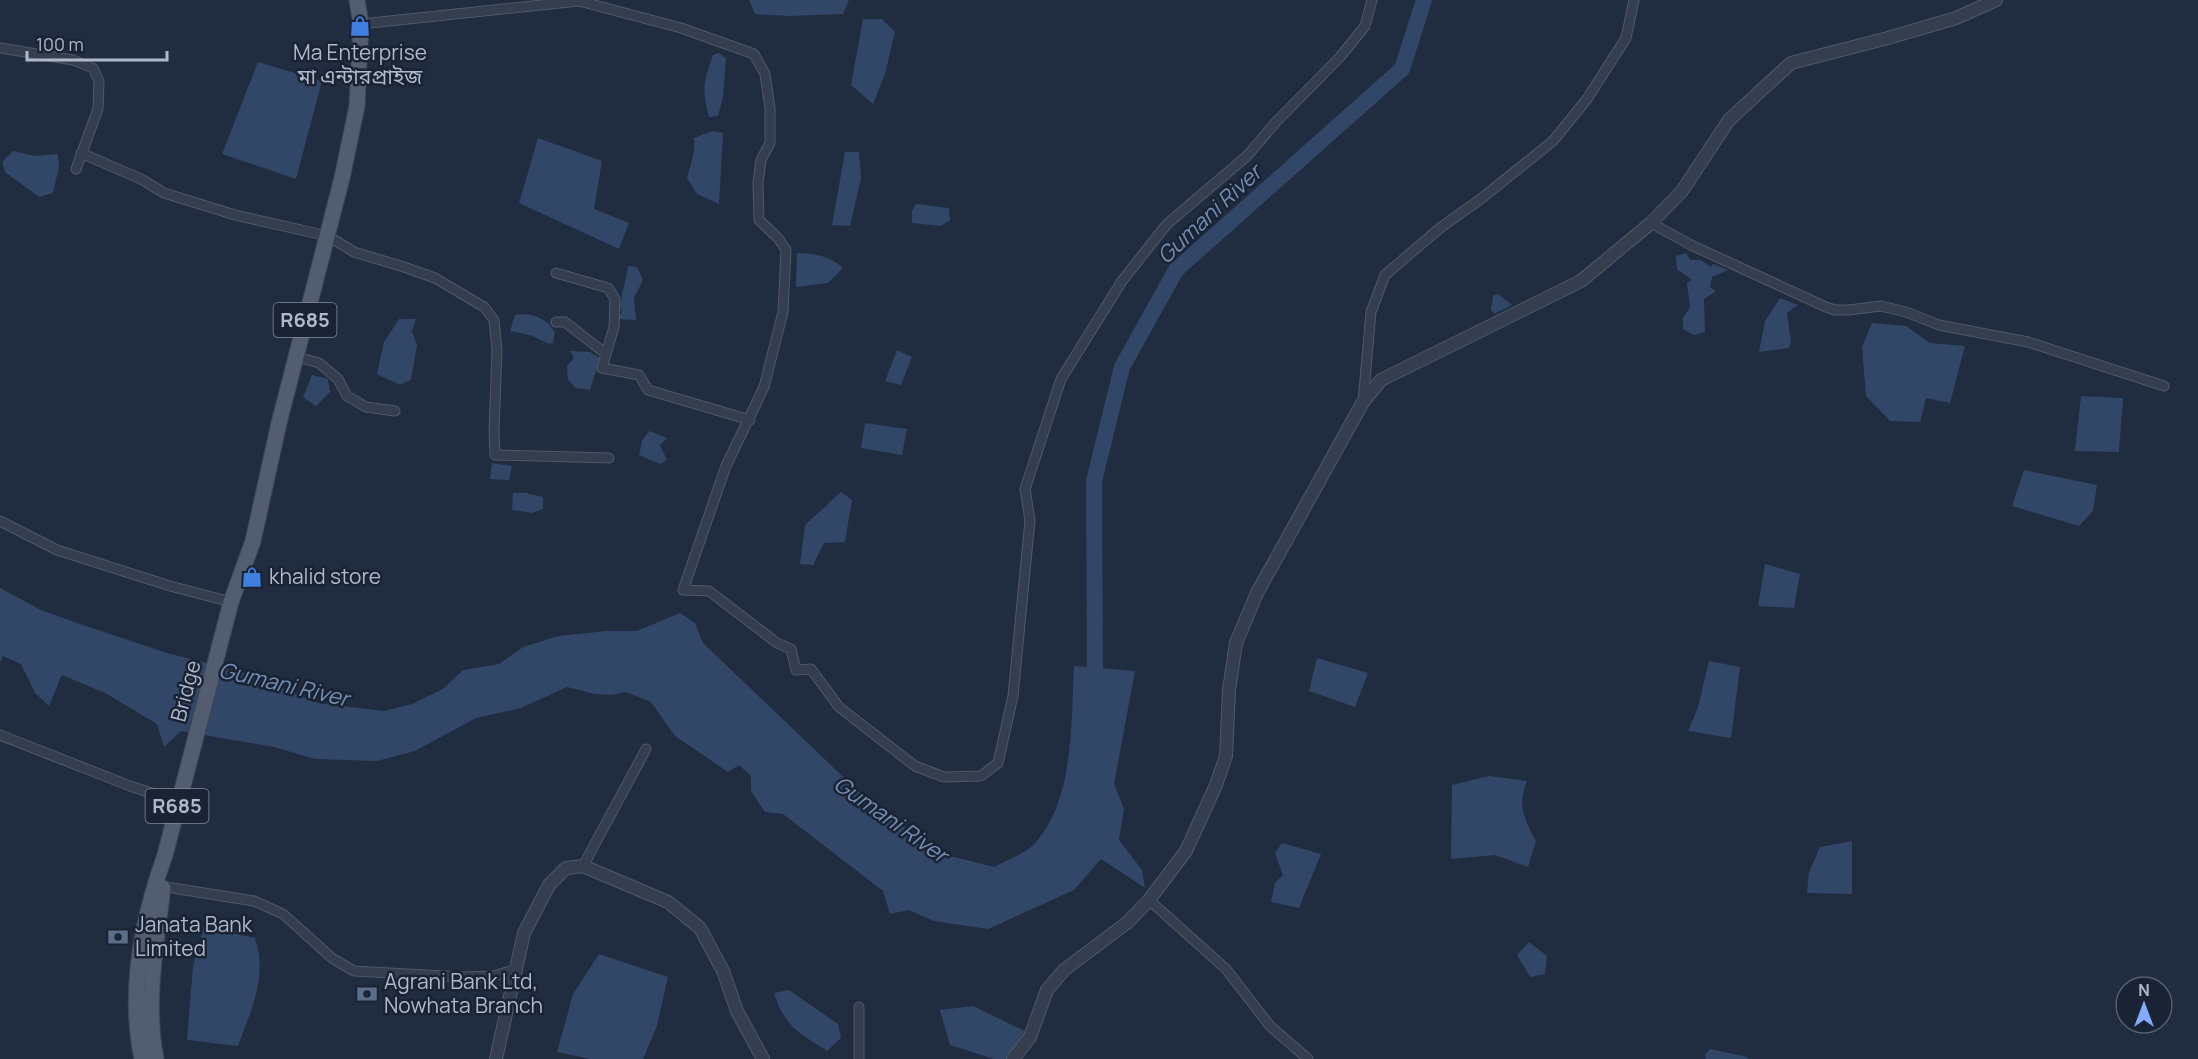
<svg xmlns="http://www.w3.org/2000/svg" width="2198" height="1059" viewBox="0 0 2198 1059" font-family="Manrope,'Noto Sans Bengali',sans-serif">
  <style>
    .water { fill: #324668 }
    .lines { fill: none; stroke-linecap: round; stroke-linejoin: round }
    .river { stroke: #324668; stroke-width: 16 }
    .minor-casing { stroke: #505969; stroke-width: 11 }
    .tertiary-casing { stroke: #505969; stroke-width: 14 }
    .primary-casing { stroke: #3e4757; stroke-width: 17 }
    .minor { stroke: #353e4e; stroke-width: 9 }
    .tertiary { stroke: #353e4e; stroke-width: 12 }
    .primary { stroke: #525d6f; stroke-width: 15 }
    .labels { text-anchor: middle; stroke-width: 5; stroke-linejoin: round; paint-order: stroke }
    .shield { fill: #1a2333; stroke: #838c9d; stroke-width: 1.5 }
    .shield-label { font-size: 20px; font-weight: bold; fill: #b0b9ca }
    .poi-label { font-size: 21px; fill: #b0b9ca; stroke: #1a2333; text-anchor: start }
    .street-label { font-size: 21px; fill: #b0b9ca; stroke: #1a2333 }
    .water-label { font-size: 22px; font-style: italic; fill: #748eb5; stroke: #1a2333 }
  </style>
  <rect width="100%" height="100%" fill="#202c3f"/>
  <path class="water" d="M749,0H849L843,14L790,16L755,14Z
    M863,19H882L895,32L885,74L873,104L851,85Z
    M719,53L726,58L723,97L718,116L709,117C702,89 703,83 713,55Z
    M258,62L322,81L296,179L222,154Z
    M712,131L723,133L719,204L697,194L687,178L694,152V138Z
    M538,138L602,161L594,209L629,223L619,249L519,203Z
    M13,151L35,156L58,154L59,167L53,193L39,197L5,172L2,162Z
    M845,152H859L861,178L850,226L832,225Z
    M916,204L949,208L950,220L941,226L912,223V211Z
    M797,253C815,253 829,256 843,268L828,283L796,287Z
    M1686,253L1690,260H1701L1711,267L1713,264L1728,270L1712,277L1710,287L1716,291L1704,299L1705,332L1694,335L1683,329V318L1690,307L1687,283L1692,280L1677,269L1676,256Z
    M628,266L637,267L643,280L634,298L636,320L618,319L622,311L618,303L621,302C622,289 627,278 628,266Z
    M1498,294L1512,305L1494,314L1491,310L1493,296Z
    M1780,298L1798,305L1787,313L1791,342L1789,348L1759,352L1765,321Z
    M527,314C540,317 548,320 555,333L553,343L549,344L530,335L510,331L515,315Z
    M399,319H416L412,331L417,345L411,380L400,385L377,374L384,342Z
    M1872,323L1906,326L1930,343L1965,346L1950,403L1926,398L1920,422L1890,421L1866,396L1862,347Z
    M897,350L912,357L901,385L885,381Z
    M570,351L590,352L600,358L590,390L576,388L568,380L567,366L574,358Z
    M312,375L328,379L330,392L316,406L303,397Z
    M2081,396L2123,398L2119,452L2075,451Z
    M865,423L907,429L902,455L861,448Z
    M649,431L667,438L660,445L667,460L660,464L639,455L642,441Z
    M492,463L512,466L509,480L490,479Z
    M2024,470L2097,485L2093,511L2079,526L2012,506Z
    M841,492L852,500L845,542L824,543L813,565L800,564L805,525Z
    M513,493H526L543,497V509L532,513L512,510Z
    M1765,564L1800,574L1794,608L1758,606Z
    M0,588L41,610L80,624L167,653L245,673L318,703L384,711L412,704L443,689L463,670L499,664L523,647L558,636L607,631H637L680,613L695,623L703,643L857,790L901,825L950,856L994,867C1006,860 1025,854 1034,844C1075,800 1071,721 1074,666L1135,671L1114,784L1124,809L1119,840L1142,870L1145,888L1101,859L1074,890L988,929L934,921L909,910L890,914L883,891L783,814L765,812L751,791V776L739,765L728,772L675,736L651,702L626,692L612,695L595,694L567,687L521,708L476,718L415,751L377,761L315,759L274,747L181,731L164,747L157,724L105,693L62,675L49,706L35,693L21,664L3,656L0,663Z
    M1317,658L1368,673L1355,707L1309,691Z
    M1709,661L1740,667L1731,738L1688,731L1698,707Z
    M1489,776L1527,781C1517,806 1524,818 1536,841L1528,867L1495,855L1451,859L1452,785Z
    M1852,841V894L1807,893L1809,872L1820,847Z
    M1282,843L1321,854L1299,908L1271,902L1275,883L1283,875L1275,853Z
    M204,927L255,938C268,976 251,1010 238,1046L187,1040L193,966Z
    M1529,942L1547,956L1545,974L1530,977L1517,955Z
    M599,954L668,977L657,1026L643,1059H590L557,1052L573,994Z
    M789,990L838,1024L841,1038L827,1051C798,1032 785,1027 774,993Z
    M973,1006L1029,1033L1009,1059H994L950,1045L940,1010Z
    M1710,1049L1748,1057L1747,1059H1706L1705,1055Z"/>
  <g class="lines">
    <path class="river" d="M1095,688L1094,481L1122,367L1176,270L1402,69L1424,0"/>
    <g class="minor-casing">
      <path id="minor" d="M361,24L579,1L681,28L754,54L765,74L770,108V143L761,160L758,183L759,220L778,238L786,250L783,312L764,387L726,466L683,590L709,591L777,643L791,649L796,670L811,669L839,707L915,766L944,777L981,776L998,763L1013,696L1030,520L1025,489L1061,379L1122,281L1167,224L1247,156L1276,122L1340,57L1365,26L1372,0
        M0,48L73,60L93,68L99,81L98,109L76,169
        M81,153L141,179L164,193L235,215L328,236L354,252L404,267L435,278L484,307L494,320L497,350L494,432L495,455L609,458
        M1651,223L1691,245L1826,307L1835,310H1849L1881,306L1906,312L1939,325L2028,342L2164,386
        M556,273L608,288L615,299L614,327L602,368L639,375L648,390L750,420
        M556,322H565L606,354
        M297,357L319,363L338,379L347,396L366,407L395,411
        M1363,402L1371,312L1385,275L1440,228L1482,198L1553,141L1587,99L1626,38L1634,0
        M0,521L57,550L170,586L231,602
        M0,735L130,786L178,802
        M583,866L646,749
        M160,886L254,901L283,914L332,958L354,971L462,977L494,976L516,969
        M1149,900L1226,969L1270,1026L1308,1059
        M859,1059V1007"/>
    </g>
    <g class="tertiary-casing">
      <path id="tertiary" d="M496,1059L524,933L549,885L566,868L583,866L668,902L700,928L723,971L737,1011L763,1059
        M1013,1059L1030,1037L1047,990L1064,970L1128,922L1149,900L1186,851L1216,785L1226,756L1229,690L1236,643L1257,593L1292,530L1363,402L1381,380L1581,281L1651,223L1682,191L1729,120L1791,63L1888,38L1956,18L1996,0"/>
    </g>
    <g class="primary-casing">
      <path id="primary" d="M142,1059C128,992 142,919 165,855L231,602L253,541L279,423L342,178L357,106L361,24L357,0
        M156,1059C145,1002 156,945 163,888"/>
    </g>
    <use href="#minor" class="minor"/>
    <use href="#tertiary" class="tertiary"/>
    <use href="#primary" class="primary"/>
  </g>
  <defs>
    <g id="shop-bare" transform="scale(1.62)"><path d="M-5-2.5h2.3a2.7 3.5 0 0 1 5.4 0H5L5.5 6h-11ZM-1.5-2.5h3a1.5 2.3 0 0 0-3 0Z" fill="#3f7fe0" stroke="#1a2333" stroke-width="2.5" paint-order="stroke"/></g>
    <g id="bank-bare" transform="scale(1.62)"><path d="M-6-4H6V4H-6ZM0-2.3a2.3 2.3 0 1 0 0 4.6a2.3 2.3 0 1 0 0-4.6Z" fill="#5c6f8a" stroke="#1a2333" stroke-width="2.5" paint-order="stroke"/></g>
  </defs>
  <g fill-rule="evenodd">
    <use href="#shop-bare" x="360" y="26"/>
    <use href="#shop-bare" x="252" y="577"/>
    <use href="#bank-bare" x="118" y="937"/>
    <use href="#bank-bare" x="367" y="994"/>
  </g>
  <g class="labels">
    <g class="shield">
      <rect x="273.5" y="303" width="63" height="34" rx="4.5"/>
      <rect x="145.5" y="789" width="63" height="34" rx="4.5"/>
    </g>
    <g class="shield-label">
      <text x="305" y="327">R685</text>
      <text x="177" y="813">R685</text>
    </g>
    <g class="poi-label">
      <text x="360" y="60" text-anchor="middle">Ma Enterprise<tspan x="360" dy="24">মা এন্টারপ্রাইজ</tspan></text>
      <text x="269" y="584">khalid store</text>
      <text x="135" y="932">Janata Bank<tspan x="135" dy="24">Limited</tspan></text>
      <text x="384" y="989">Agrani Bank Ltd,<tspan x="384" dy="24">Nowhata Branch</tspan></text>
    </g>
    <g class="street-label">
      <text transform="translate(186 691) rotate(-75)" y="7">Bridge</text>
    </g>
    <g class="water-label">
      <text transform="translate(1209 214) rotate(-43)" y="8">Gumani River</text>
      <text transform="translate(284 684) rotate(13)" y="8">Gumani River</text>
      <text transform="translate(891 819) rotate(35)" y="8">Gumani River</text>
    </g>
  </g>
  <g transform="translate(2144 1005)"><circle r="28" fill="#1a2333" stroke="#565f6f" stroke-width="1.5"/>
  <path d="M0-4.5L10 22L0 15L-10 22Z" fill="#80abff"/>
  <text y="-9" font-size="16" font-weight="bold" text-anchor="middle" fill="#b0b9ca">N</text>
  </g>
  <path d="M27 51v9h140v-9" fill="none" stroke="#b0b9ca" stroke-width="3"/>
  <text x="36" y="51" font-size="18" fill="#b0b9ca" stroke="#1a2333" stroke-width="4.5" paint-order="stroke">100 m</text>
</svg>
